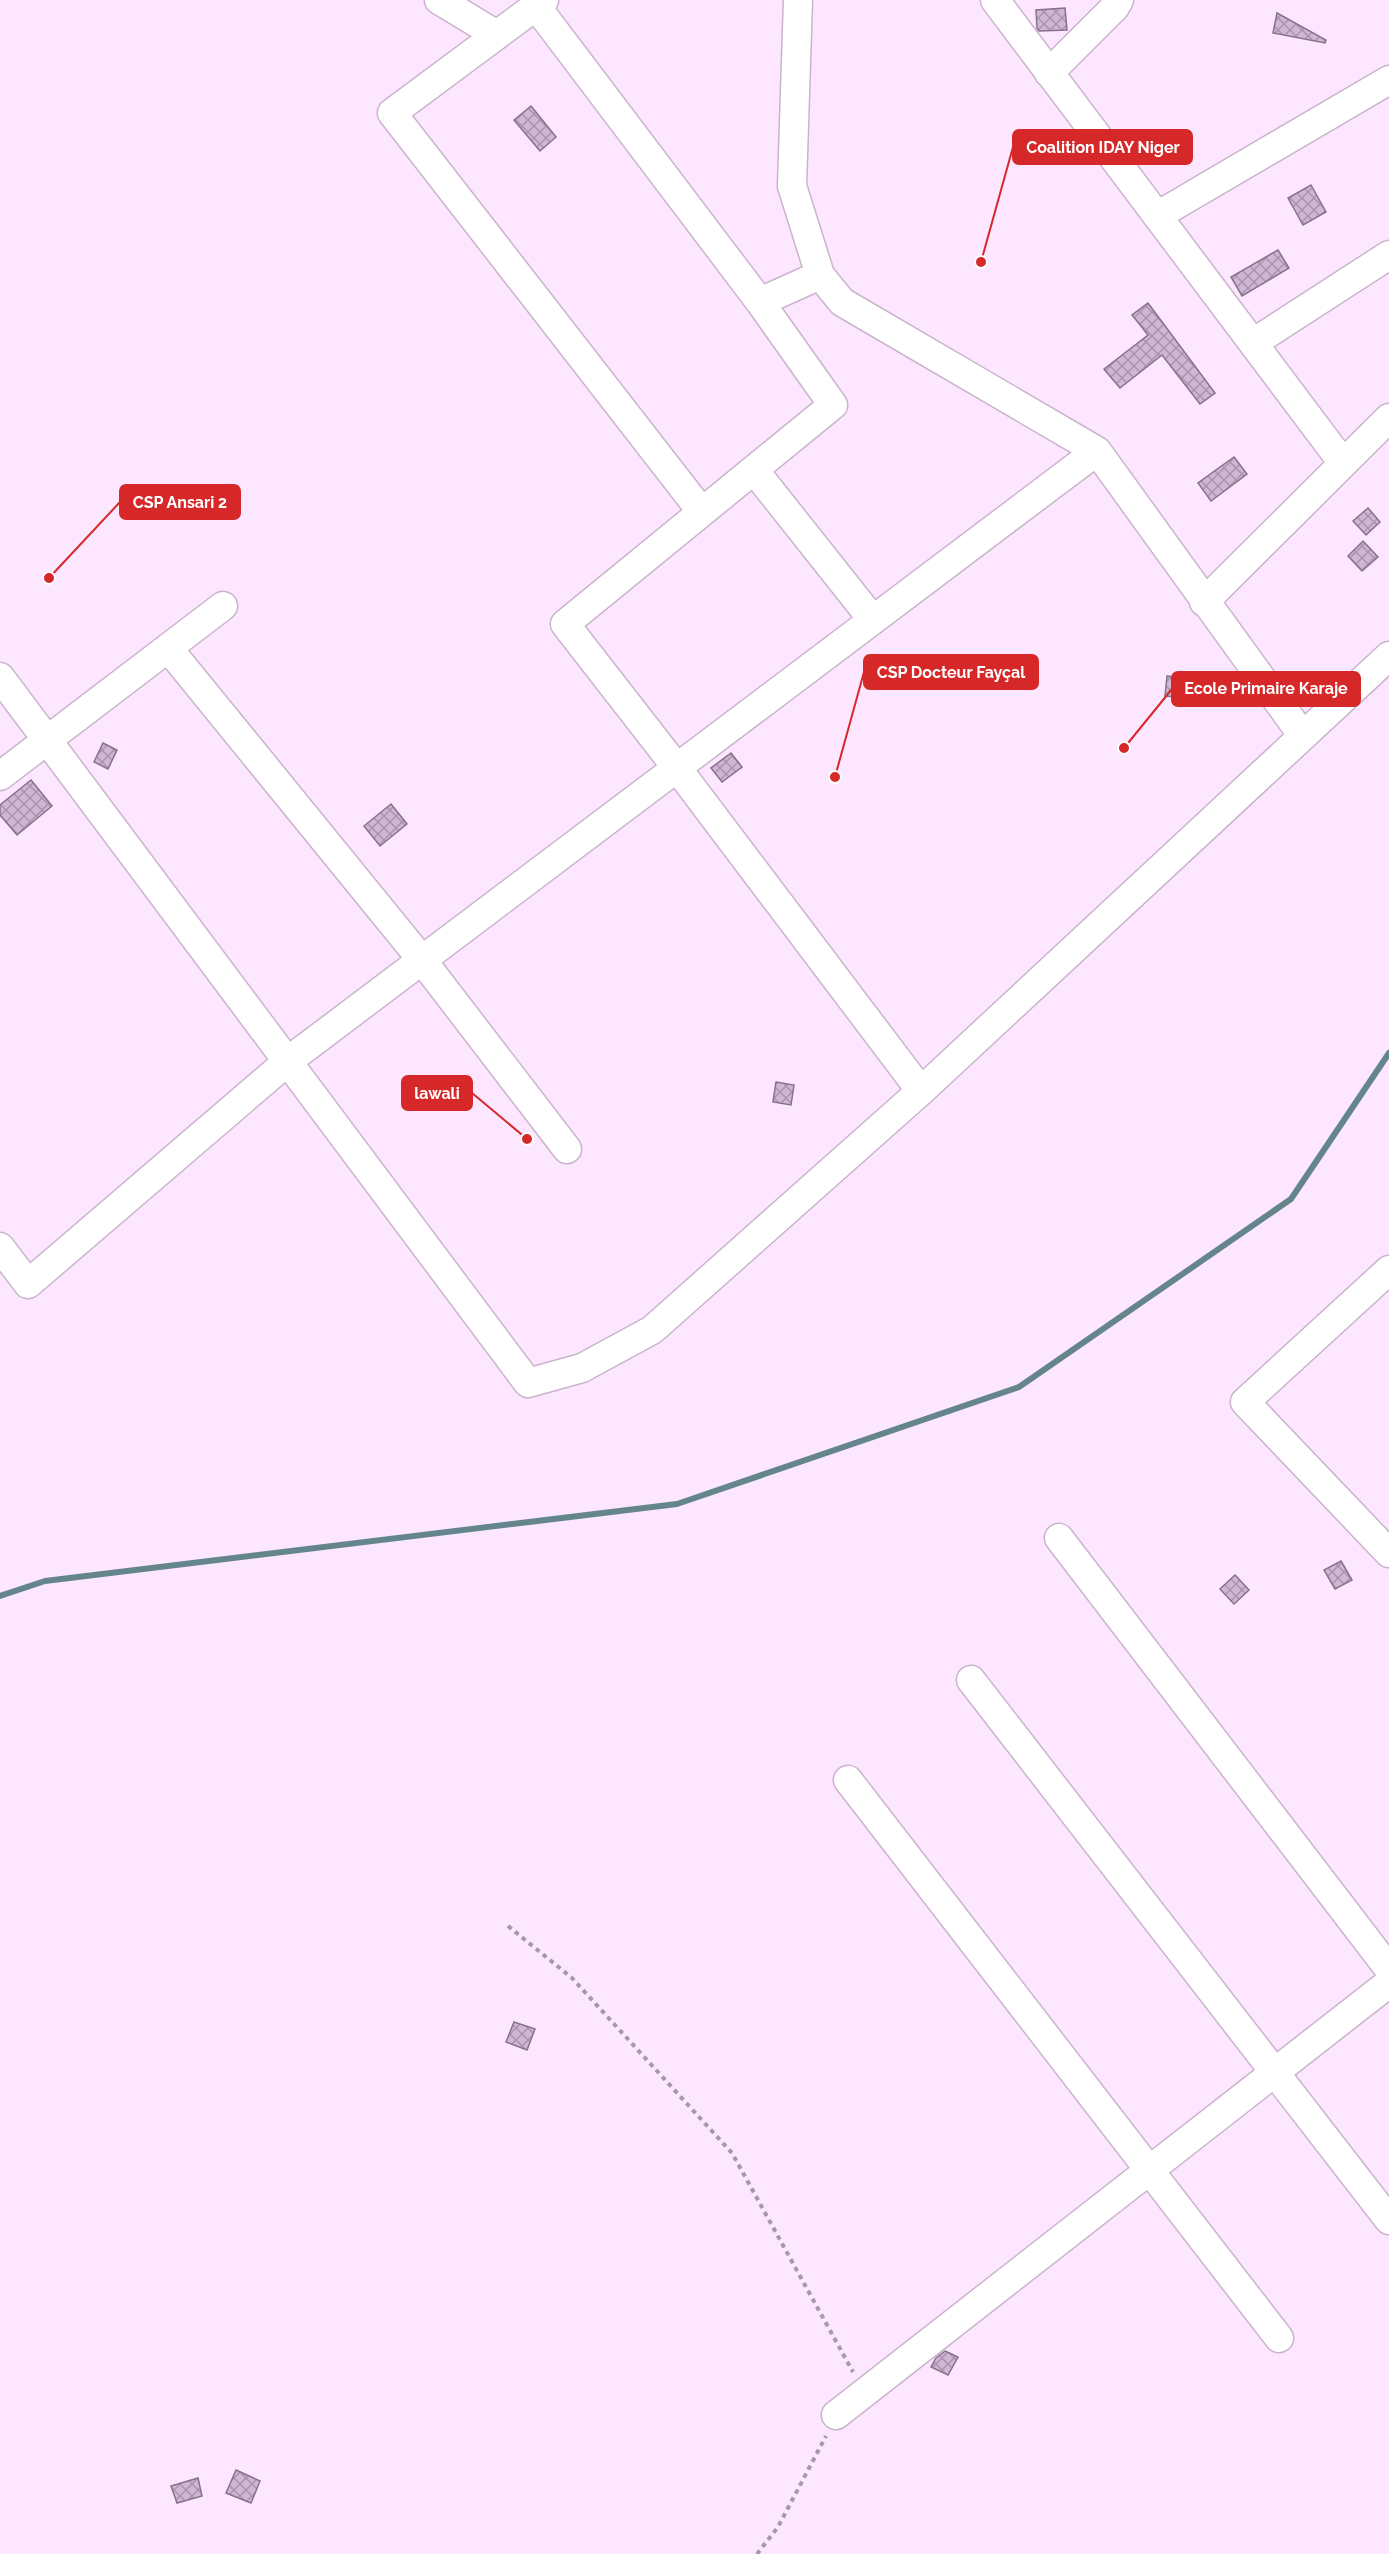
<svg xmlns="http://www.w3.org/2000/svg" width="1389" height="2554" viewBox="0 0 1389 2554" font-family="Raleway,sans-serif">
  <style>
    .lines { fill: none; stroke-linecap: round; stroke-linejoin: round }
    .stream { stroke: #65858c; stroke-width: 6 }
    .building { fill: url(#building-cross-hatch); stroke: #877389; stroke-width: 1.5 }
    .minor-casing { stroke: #cab4cc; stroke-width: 31 }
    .path { stroke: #a797a9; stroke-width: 4; stroke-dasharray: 4.5 4.5; stroke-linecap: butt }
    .minor { stroke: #fff; stroke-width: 28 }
    .leader { fill: none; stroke: #d62828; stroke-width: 2 }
    .callout-dot { fill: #d62828; stroke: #fcfcfc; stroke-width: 2 }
    .callout { fill: #d62828; stroke: #d62828; stroke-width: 2 }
    .callout-label { font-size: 16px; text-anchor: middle; font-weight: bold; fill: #fff }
  </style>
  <defs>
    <pattern id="building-cross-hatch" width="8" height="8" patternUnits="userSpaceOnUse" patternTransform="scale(1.5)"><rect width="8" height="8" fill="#d0b5d4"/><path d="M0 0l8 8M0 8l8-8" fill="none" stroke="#aa94ad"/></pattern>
  </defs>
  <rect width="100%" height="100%" fill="#fde6ff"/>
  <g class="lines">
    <path class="stream" d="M0,1596L45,1581L677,1504L1019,1387L1291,1199L1389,1053"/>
  </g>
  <path class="building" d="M1065,8L1067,30L1039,31L1037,28L1036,10Z
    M1277,13L1326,40L1325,43L1273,33Z
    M531,106L556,137L540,151L514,120Z
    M1311,185L1326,212L1303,225L1288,198Z
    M1278,250L1289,268L1242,296L1231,277Z
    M1148,303L1215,393L1200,404L1162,355L1120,388L1104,369L1148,335L1132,315Z
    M1234,457L1247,474L1211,501L1198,483Z
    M1368,508L1380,522L1366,535L1353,521Z
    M1363,541L1378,557L1362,571L1348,556Z
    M1167,676L1190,679L1188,698L1165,696Z
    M103,743L117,750L108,769L94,762Z
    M731,753L742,767L722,782L711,768Z
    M31,780L52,806L17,835L0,815V805Z
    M391,804L407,824L380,846L364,826Z
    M776,1082L794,1085L791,1105L773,1102Z
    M1341,1561L1352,1580L1335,1589L1324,1570Z
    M1235,1575L1249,1590L1234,1604L1220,1589Z
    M514,2022L535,2029L527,2050L506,2042Z
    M945,2351L958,2357L948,2375L931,2367L936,2358Z
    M236,2470L260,2481L251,2503L226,2493Z
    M198,2478L202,2496L177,2503L171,2486Z"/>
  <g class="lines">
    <g class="minor-casing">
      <path id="minor" d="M439,0L497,35
        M544,0L392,113L702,512
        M798,0L792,186L820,275
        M995,0L1343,463
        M536,6L760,302L833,405L565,624L677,768L921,1091
        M1049,73L1115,7L1119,0
        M1157,216L1389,80
        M760,302L820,275L842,302L1097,451L1303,736
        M1253,343L1389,255
        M754,470L873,620
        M1204,602L1389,418
        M168,648L422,960L567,1149
        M0,677L528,1383L582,1368L652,1330L921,1091L1389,656
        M0,776L223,606
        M0,1247L28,1284L288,1061L1097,451
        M1389,1270L1245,1402L1389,1553
        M1059,1538L1389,1969
        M971,1680L1389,2220
        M848,1780L1279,2338
        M836,2415L1389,1983"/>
    </g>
    <path class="path" d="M508,1926L572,1978L732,2153L853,2372
      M757,2554L778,2527L826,2436"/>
    <use href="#minor" class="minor"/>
  </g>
  <path class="leader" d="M981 262L1013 147M49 578L120 502M835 777L864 672M1124 748L1172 689M527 1139L472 1093"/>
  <g class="callout-dot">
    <circle cx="981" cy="262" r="6"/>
    <circle cx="49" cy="578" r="6"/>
    <circle cx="835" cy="777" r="6"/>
    <circle cx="1124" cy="748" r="6"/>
    <circle cx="527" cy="1139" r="6"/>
  </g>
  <g class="callout">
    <rect x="1013" y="130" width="179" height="34" rx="6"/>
    <rect x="120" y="485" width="120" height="34" rx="6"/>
    <rect x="864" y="655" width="174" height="34" rx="6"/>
    <rect x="1172" y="672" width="188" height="34" rx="6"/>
    <rect x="402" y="1076" width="70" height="34" rx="6"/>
  </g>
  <g class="callout-label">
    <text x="1103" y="153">Coalition IDAY Niger</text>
    <text x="180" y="508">CSP Ansari 2</text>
    <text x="951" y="678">CSP Docteur Fayçal</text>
    <text x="1266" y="694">Ecole Primaire Karaje</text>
    <text x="437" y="1099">lawali</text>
  </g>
</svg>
